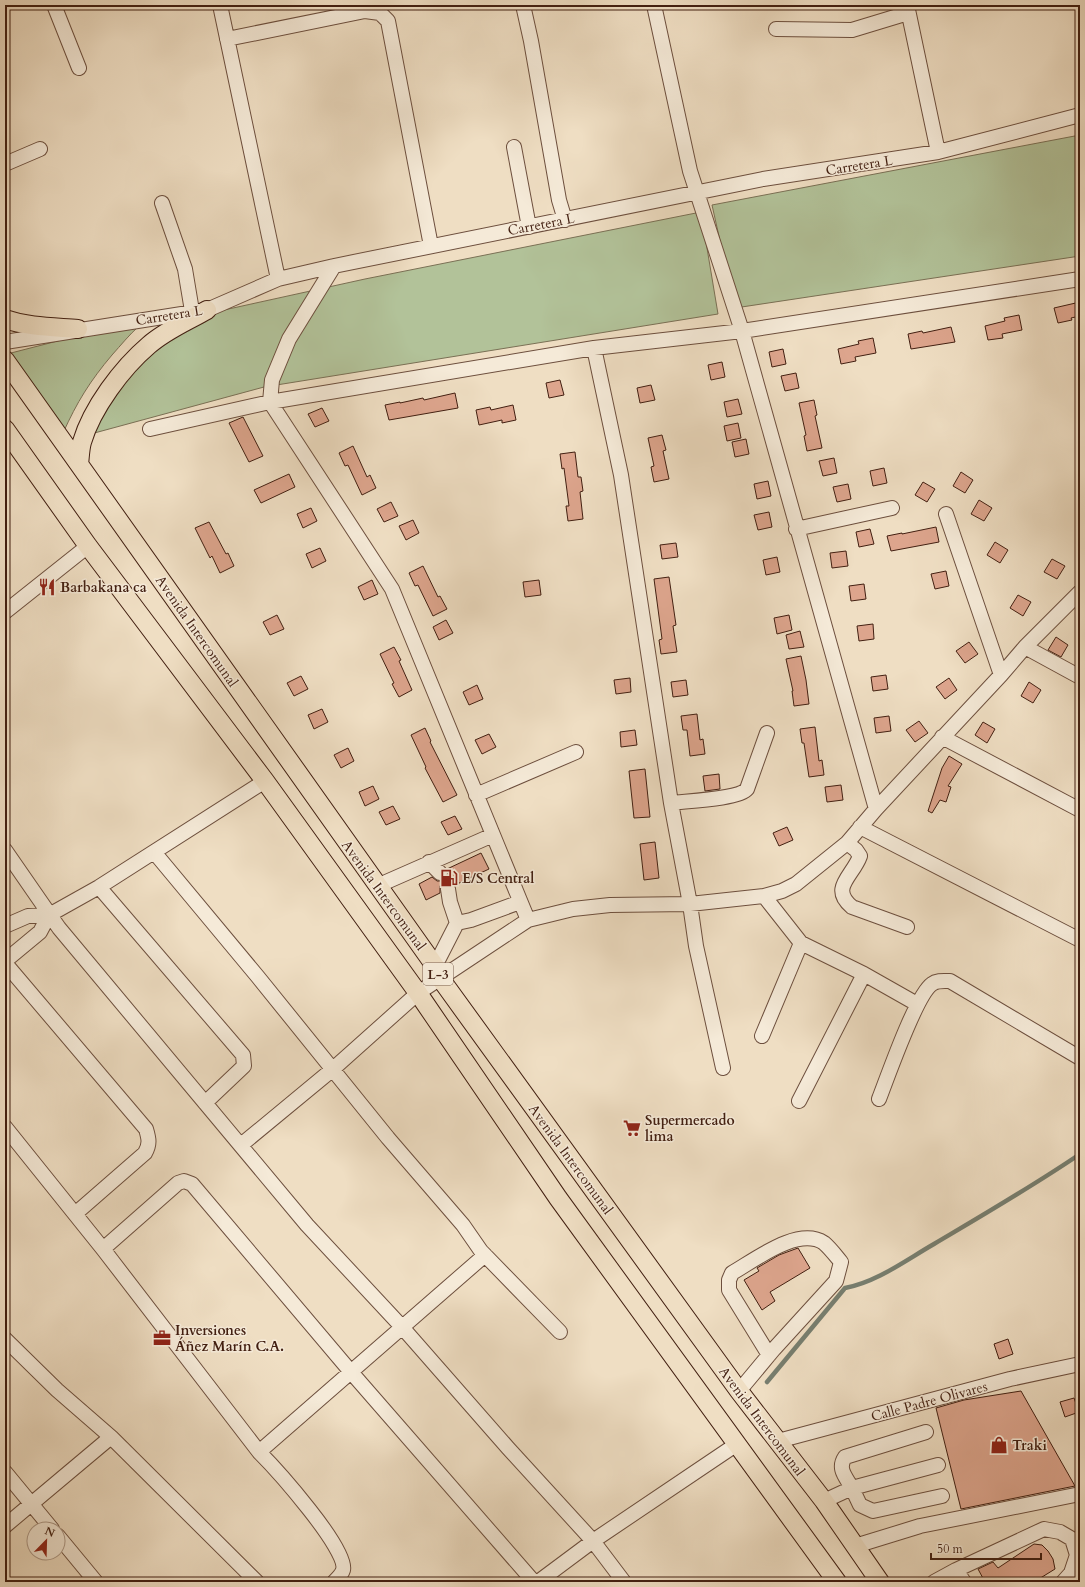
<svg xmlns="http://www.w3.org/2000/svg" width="1085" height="1587" viewBox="0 0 1085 1587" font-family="Cardo,serif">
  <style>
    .green { fill: #b2c299; stroke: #7a7055 }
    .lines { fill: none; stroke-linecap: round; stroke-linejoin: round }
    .stream { stroke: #777e6f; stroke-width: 4.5 }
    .building { fill: #dda58d; stroke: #421f11 }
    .minor-casing { stroke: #6d4f3e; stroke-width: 16 }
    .major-casing { stroke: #421f11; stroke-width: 20 }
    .minor { stroke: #f5ead8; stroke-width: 14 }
    .major { stroke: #efdec3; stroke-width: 18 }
    .labels { text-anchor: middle; stroke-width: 3; stroke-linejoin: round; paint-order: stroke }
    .shield { fill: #f5ead8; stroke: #785c4d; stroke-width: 1 }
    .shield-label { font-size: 13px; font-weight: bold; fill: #421f11 }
    .street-label { font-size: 14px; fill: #421f11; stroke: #f5ead8 }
    .poi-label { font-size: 14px; font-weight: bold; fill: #421f11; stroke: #f5ead8; text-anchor: start }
  </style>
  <rect width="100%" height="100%" fill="#efdec3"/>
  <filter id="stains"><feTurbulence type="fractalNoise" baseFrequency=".005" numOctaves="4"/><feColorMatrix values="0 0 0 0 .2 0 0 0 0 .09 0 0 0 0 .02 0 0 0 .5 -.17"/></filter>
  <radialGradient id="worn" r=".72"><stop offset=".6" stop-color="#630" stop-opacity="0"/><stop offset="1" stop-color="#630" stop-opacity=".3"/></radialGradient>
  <path class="green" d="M1080,135V256L735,308L712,205Z
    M701,212L718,314L264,387L87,435L103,403L183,319L365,279Z
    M135,321L139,326C129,335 121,345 112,355C90,381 77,402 63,433L11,353Z"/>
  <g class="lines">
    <path class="stream" d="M767,1382L845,1288C877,1282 906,1260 934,1244C983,1215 1033,1186 1080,1154"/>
  </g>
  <path class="building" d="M1080,302V316L1071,318L1072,320L1058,323L1054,308Z
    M1019,315L1022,330L1002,334L1003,338L988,340L985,326L1005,321L1004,318Z
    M951,327L955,342L911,349L908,334L922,331L923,333Z
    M873,338L876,353L855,357L856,361L841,364L838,349L859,344L858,341Z
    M783,349L786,364L772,367L769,352Z
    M722,362L725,377L711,380L708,365Z
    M796,373L799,388L785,391L781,376Z
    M560,380L564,395L549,398L546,383Z
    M651,385L655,400L640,403L637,388Z
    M455,393L458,408L389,420L385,405L400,402V403L423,398L424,400Z
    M738,399L742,414L727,417L724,402Z
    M814,400L817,415L815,416L822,448L807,451L804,436L806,435L799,403Z
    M513,405L516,420L502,423V420L479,425L476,410L490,407L491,410Z
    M322,408L329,421L315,427L308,414Z
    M243,417L263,456L249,462L229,423Z
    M738,423L741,438L727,441L724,426Z
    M662,435L666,450L663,451L669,479L654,482L651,467L654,466L648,438Z
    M746,439L749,454L735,457L732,442Z
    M353,446L367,477L370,475L376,488L362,495L348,465L345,466L339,453Z
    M575,452L578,477H581L583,491L580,492L583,519L568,521L566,506H569L564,468L562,469L560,454Z
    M834,458L837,473L823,476L819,461Z
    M884,468L887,483L873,486L870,471Z
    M961,472L973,480L965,493L953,486Z
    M289,474L295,487L261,503L254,490Z
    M768,481L771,496L757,499L754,484Z
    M923,482L935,489L927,502L915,495Z
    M848,484L851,499L837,502L833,487Z
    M979,500L992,508L984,521L971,514Z
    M391,502L398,516L384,522L377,509Z
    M311,508L317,521L303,528L297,514Z
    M769,512L772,527L758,530L754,515Z
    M413,520L419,533L406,540L399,526Z
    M209,522L226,554L228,553L234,566L220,573L212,556L210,558L195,528Z
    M936,527L939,542L891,551L887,536L902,533V534Z
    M870,529L874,544L859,547L856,532Z
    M995,542L1008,550L1000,563L987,555Z
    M676,543L678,557L662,559L660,545Z
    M320,548L326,561L312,568L306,554Z
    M846,551L848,566L832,568L830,553Z
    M777,557L780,572L766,575L763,560Z
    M1052,559L1065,566L1057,579L1044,572Z
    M423,566L438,597L440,596L447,609L433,616L418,585L415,586L409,573Z
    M946,571L949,586L935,589L931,574Z
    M669,577L676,625L673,626L677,652L661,654L659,640L662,639L654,579Z
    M372,580L378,594L364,600L358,587Z
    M539,580L541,595L525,597L523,582Z
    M864,584L866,599L851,601L849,586Z
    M1018,595L1031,602L1023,616L1010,608Z
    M277,615L284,629L270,635L263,622Z
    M789,615L792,630L777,634L774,618Z
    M446,620L453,633L439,640L433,627Z
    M873,624L874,639L859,641L857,626Z
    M800,631L804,647L789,649L786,635Z
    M1056,637L1068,645L1061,657L1048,650Z
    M969,642L978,654L965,663L956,651Z
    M394,647L401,660L399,661L412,690L399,697L392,684L394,683L380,654Z
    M801,656L806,680L809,704L794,706L792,691H793L786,659Z
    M886,675L888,689L873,691L871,677Z
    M301,676L308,689L294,696L287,683Z
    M630,678L631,692L616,694L614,680Z
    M949,678L957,690L945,699L936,687Z
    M686,680L688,695L673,697L671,682Z
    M1029,682L1041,690L1033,703L1021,696Z
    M477,685L483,699L469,705L463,692Z
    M322,709L328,722L314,729L308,715Z
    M697,714L700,740L703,739L705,754L690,756L687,730H683L681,716Z
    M889,716L891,731L876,733L874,718Z
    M919,721L928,733L915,742L906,730Z
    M983,722L995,729L987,743L975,735Z
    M815,727L819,761L822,760L824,775L809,777L804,743H802L800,729Z
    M425,728L431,741L430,742L457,795L443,802L425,768L426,767L411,735Z
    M635,730L637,745L621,747L620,732Z
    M489,734L496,747L482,754L475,740Z
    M348,748L354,761L341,768L334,755Z
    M949,756L962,764L948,786L951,787L946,802L940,800L932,813L928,811L942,768Z
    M645,769L650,817L634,818L629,771Z
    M719,774L720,789L705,791L703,776Z
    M841,785L843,800L827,802L825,787Z
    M373,786L379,799L365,806L359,792Z
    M393,806L400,819L386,825L379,812Z
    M455,816L462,829L448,835L441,822Z
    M787,827L793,840L779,846L773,833Z
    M655,842L659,878L644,880L640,844Z
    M481,853L489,869L455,885L451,881L443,882L440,886V893L426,900L419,884L432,877L437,881H443L448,876L447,869Z
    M798,1248L810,1268L770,1292L775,1301L762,1310L744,1280L759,1271L757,1268L779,1255Z
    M1008,1339L1013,1354L999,1359L994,1344Z
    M1021,1391L1075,1486L961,1509L936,1408L964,1400Z
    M1074,1398L1079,1412L1065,1417L1060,1402Z
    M1034,1544L1042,1545L1048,1551L1053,1559L1055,1569L1034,1582H985L978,1569L993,1562L998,1568Z"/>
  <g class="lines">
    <g class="minor-casing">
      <path id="minor" d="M54,5L79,68
        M220,5L278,279
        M523,5L531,41L559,200L565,220
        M654,5L690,171L742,331L876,809
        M907,5L938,152
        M776,29L852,30L908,13
        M227,39L365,11L380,13L388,21L431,246
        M514,147L529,227
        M5,164L40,149
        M162,203L185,269L192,311
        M334,266L289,339L272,380L270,402L392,589L528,920
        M5,342L207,310L278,279L334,266L763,179L938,152L1080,115
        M594,348L621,475L671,803L690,904L696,946L723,1068
        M150,429L270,402L594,348L742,331L1080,279
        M946,514L1001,675
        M796,529L892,508
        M5,612L88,546
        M1025,647L1080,677
        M942,737L1080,810
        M476,795L576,752
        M671,803C686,801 739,799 747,789L767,733
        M860,827L1080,940
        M847,843L856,850L860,856C853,876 829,888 852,907L907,927
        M5,850L59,928L307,1225L402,1327L508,1448L593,1541L624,1582
        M154,852L258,977L388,1138L463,1225L481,1251L560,1332
        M429,862L440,873
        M377,886L493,835
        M99,887L243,1055L244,1066L205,1103
        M764,896L801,943L864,974L917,1004
        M457,923L471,920L520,902
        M5,926L28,916L49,915L99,887L265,781
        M5,961L40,932L49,915
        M5,963L146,1129C149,1139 150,1144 145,1153L75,1214
        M435,966L457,923L450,902L448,889
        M762,1036L801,943
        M879,1099C888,1076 916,995 932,984C937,980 944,981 950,981L1080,1058
        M799,1101L864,974
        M5,1127L103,1249L259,1452C275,1468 349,1550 343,1570C342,1574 337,1579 334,1582
        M241,1145L333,1069L418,993L528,920L573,909L610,905L690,904L764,896L782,891L796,884L847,843L876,809L1001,675L1025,647L1080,592
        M103,1249L178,1183L184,1181L192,1184L351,1372L534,1582
        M5,1339L57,1390L111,1437L257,1582
        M739,1391L774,1349L836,1281L841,1262C836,1256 830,1248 824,1243C798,1226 755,1260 732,1273L729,1280V1290L769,1355
        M926,1432L845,1457C837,1469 846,1477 852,1488L938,1465
        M778,1441L1010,1379L1080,1364
        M259,1452L485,1255
        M5,1472L52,1529
        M824,1501L852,1488L860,1505L873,1511L942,1496
        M5,1526L111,1437
        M58,1536L96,1582
        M855,1546L920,1526L1080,1494
        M956,1570L964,1582
        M538,1582L593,1541L737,1444
        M934,1582L956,1570L1044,1529L1060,1532L1072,1539L1077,1555L1071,1573L1063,1582"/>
    </g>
    <g class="major-casing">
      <path id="major" d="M5,319C28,327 54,327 78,329
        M5,360L435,966L440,978L739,1391L824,1501L880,1582
        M5,429L88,546L265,781L418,993L558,1198L837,1582
        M79,464C80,457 80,449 82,442C92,408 122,368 149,345C166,330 188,321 207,310"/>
    </g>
    <use href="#minor" class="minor"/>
    <use href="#major" class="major"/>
  </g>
  <defs>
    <g id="restaurant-bare" transform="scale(1.38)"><path d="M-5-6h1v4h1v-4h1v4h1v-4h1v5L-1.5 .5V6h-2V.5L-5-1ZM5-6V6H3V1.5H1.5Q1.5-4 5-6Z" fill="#8f2418" stroke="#f5ead8" stroke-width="2.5" paint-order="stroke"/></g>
    <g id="fuel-bare" transform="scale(1.38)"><path d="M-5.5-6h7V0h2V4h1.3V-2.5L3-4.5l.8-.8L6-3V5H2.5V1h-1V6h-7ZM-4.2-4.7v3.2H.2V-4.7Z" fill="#8f2418" stroke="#f5ead8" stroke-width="2.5" paint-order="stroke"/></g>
    <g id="supermarket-bare" transform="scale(1.38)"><path d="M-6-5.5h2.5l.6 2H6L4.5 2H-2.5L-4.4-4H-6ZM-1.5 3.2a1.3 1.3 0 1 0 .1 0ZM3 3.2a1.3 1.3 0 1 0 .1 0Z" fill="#8f2418" stroke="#f5ead8" stroke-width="2.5" paint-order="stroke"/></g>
    <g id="office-bare" transform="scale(1.38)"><path d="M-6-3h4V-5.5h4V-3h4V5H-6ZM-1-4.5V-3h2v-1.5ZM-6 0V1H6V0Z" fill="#8f2418" stroke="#f5ead8" stroke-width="2.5" paint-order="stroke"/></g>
    <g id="shop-bare" transform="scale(1.38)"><path d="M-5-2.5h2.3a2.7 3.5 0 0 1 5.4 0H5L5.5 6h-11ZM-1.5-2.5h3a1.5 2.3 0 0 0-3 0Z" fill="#8f2418" stroke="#f5ead8" stroke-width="2.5" paint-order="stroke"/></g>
  </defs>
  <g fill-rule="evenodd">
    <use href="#restaurant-bare" x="47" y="587"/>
    <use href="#fuel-bare" x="449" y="878"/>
    <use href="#supermarket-bare" x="632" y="1128"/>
    <use href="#office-bare" x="162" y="1338"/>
    <use href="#shop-bare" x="999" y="1445"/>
  </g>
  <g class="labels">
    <rect class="shield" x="423" y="963" width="30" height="22" rx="3"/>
    <g class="shield-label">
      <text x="438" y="979">L-3</text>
    </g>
    <g class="street-label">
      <text transform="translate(859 165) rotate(-9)" y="5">Carretera L</text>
      <text transform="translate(541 224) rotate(-11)" y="5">Carretera L</text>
      <text transform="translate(169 315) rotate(-9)" y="5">Carretera L</text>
      <text transform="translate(197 631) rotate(55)" y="5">Avenida Intercomunal</text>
      <text transform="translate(384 895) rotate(54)" y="5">Avenida Intercomunal</text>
      <text transform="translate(571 1159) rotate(54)" y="5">Avenida Intercomunal</text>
      <text transform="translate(929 1401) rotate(-15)" y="5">Calle Padre Olivares</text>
      <text transform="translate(762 1421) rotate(53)" y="5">Avenida Intercomunal</text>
    </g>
    <g class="poi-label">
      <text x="60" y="592">Barbakana ca</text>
      <text x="462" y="883">E/S Central</text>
      <text x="645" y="1125">Supermercado<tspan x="645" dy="16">lima</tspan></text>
      <text x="175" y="1335">Inversiones<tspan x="175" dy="16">Áñez Marín C.A.</tspan></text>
      <text x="1012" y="1450">Traki</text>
    </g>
  </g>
  <rect width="1085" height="1587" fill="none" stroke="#efdec3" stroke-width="20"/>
  <rect x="6" y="6" width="1073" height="1575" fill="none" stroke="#421f11" stroke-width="2"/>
  <rect x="10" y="10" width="1065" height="1567" fill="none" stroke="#421f11"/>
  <g transform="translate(46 1541) rotate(23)"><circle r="19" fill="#f5ead8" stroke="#ad9988"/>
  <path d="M0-3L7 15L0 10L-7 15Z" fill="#8f2418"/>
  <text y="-6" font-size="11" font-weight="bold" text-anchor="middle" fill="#421f11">N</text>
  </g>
  <path d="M931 1553v6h110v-6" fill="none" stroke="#421f11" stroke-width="2"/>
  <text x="937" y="1553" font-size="12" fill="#421f11" stroke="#f5ead8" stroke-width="3" paint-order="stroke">50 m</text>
  <rect width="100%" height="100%" filter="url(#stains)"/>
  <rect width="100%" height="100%" fill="url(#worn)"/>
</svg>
